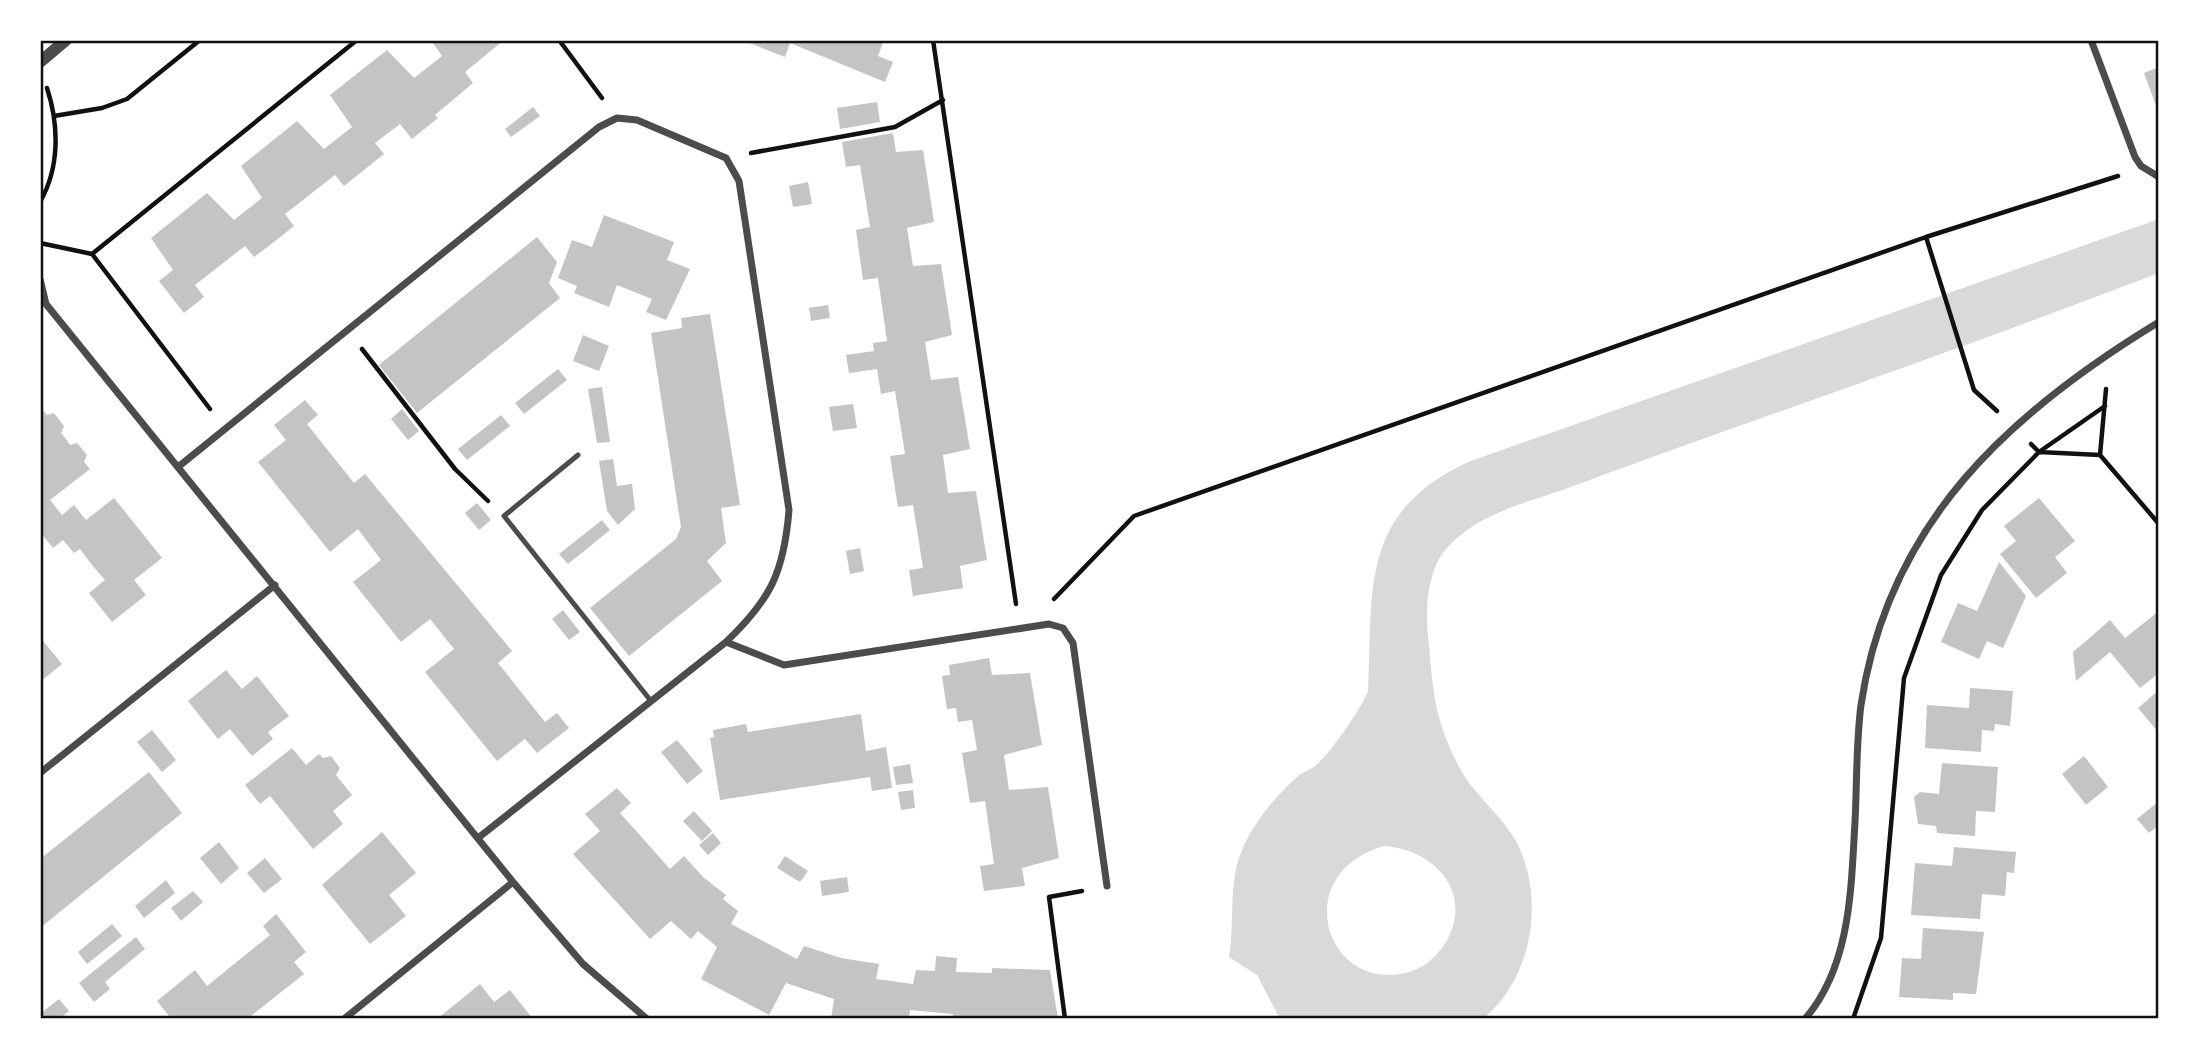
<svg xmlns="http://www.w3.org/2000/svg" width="2199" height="1059" viewBox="0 0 2199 1059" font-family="'Fira Sans Condensed',sans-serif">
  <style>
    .water { fill: #d9d9d9; fill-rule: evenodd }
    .building { fill: #c4c4c4 }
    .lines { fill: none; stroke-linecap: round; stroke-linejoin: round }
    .path { stroke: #111; stroke-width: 4.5 }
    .service { stroke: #4c4c4c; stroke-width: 5 }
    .minor { stroke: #4c4c4c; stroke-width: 7 }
    .tertiary { stroke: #4c4c4c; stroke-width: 12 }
    .neatline { fill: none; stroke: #111; stroke-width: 2.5 }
  </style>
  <rect width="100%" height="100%" fill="#fff"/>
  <path class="water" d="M2159,219V273C2010,330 1861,383 1711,436C1664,453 1618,469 1571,487C1529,502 1477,513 1446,549C1428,570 1425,608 1428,635C1431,664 1432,697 1441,724C1446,741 1456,762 1465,777C1480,800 1504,818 1517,843C1545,899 1533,978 1483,1019H1280L1257,975L1229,957C1235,923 1228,882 1242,850C1253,823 1276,796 1297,777C1302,772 1310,770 1315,766C1330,754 1361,709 1368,691C1373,588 1359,513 1468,462ZM1384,846C1433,849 1475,892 1446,942C1437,957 1423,969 1405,973C1323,991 1290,872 1384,846Z"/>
  <path class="building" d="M431,40H504L465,72L473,83L435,115L438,118L412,139L400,124L375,143L384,154L344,186L335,175L285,214L294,226L274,242L254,257L245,246L195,285L204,297L184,313L159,281L173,270L151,238L207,193L234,220L262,198L241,166L297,121L324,149L352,127L330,95L387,50L414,78L442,56Z
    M742,40H884L878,56L893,62L885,82L790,43L785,57Z
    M2159,67V111H2158L2144,73Z
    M877,102L880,122L840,129L837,108Z
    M533,107L540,116L511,137L505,129Z
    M893,133L896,152L923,150L934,222L907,228L913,266L941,264L952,335L925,342L931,380L958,377L970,449L943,455L948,493L976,491L987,560L960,566L963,588L913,596L909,570L923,568L913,505L898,507L894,482L890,456L905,454L895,391L881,394L877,369L849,373L846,355L874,351L873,343L887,341L878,278L863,280L856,230L870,227L860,165L846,167L842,142Z
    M808,182L812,204L793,207L789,186Z
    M604,215L674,242L667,260L690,269L666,320L646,312L652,299L617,285L609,307L574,293L577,286L558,278L572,240L592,247Z
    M537,237L557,262L549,283L560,298L417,413L379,365Z
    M828,305L830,318L811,321L809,308Z
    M710,314L740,505L721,508L726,543L707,561L722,581L629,656L590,608L676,539L681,527L651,333L682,328L681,318Z
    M583,335L609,346L599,371L573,361Z
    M558,369L567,380L524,414L515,403Z
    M602,387L610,442L597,443L588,389Z
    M305,400L318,415L307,424L354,483L365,474L512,651L498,663L545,722L557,713L569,728L537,753L525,739L497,761L425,672L454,649L430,619L401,642L353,582L381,560L358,529L330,552L258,462L286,440L274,425Z
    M853,404L857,428L833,431L829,407Z
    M40,407L47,415L54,413L64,426L61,433L66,439L70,445L77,443L87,455L84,462L90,469L50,500L62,515L74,505L86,520L114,498L162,558L134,580L146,595L112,622L89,593L105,580L92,565L80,549L74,553L63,540L53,548L40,532Z
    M402,409L419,431L408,440L391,419Z
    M501,415L510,426L467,460L458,449Z
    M613,459L617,486L632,484L635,509L618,525L607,511L599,461Z
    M2039,498L2075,541L2055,557L2067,573L2036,598L2000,554L2016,541L2004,526Z
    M477,503L491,520L479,530L465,513Z
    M602,520L610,530L568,564L559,554Z
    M860,548L864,571L850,574L846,551Z
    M1999,562L2026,596L2003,648L1987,641L1979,659L1941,642L1958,603L1977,611Z
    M563,610L580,632L569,640L552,619Z
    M2159,611V673L2140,688L2110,652L2076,681L2073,652L2086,641L2110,620L2125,638Z
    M40,637L62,664L40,682Z
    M989,658L992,675L1030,673L1042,745L1004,755L1009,790L1048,787L1059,858L1022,868L1025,886L984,891L980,866L994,864L985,801L970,803L962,753L977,750L972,720L958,722L956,708L947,709L942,676L950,675L949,665Z
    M226,670L242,689L257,676L289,716L268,732L273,739L252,756L230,729L218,739L188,701Z
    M1970,688L2013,691L2010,726L1995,724L1994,731L1982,730L1981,752L1925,748L1927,705L1969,708Z
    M2159,690V733L2138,708Z
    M861,714L866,751L886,747L892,788L872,791L870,777L720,800L710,738L714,737L713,730L746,724L748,732Z
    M152,730L176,760L162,772L137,742Z
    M677,740L703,771L687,784L661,752Z
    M292,748L306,765L319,754L323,758L331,756L340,768L336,775L352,795L333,811L343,824L313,849L270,796L260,804L245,785Z
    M2084,756L2108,787L2086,805L2062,774Z
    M1942,763L1998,767L1995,812L1976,811L1975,836L1937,833L1936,826L1918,824L1914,797L1920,792L1939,794Z
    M910,764L913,783L896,785L893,767Z
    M149,772L182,813L40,928V859Z
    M617,788L631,803L620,813L670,869L684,856L703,877L726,895L723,899L738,911L731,924L797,959L804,946L841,958L879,964L876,979L913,984L916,970L935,971L936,956L957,958L956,972L992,973V968L1050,970L1058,1019H952L953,1014L910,1010L909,1019H831L834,999L786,983L769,1015L701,979L717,947L698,931L691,939L671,921L650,939L573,854L600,831L585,814Z
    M913,790L915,808L901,810L898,792Z
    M2159,801V825L2149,833L2137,819Z
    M694,811L712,831L702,841L683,821Z
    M382,832L416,873L389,895L406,916L370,944L322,885Z
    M713,833L721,843L708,855L699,845Z
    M219,842L239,868L221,884L200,858Z
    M1954,847L2016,852L2014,873L2007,872L2005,896L1982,894L1980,919L1911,915L1915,863L1952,866Z
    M785,856L808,871L800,882L777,868Z
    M265,858L282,879L264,893L247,873Z
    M847,877L849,892L822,896L820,881Z
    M166,880L175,893L144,918L135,906Z
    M193,891L203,902L181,921L171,908Z
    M276,914L306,952L294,962L304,974L247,1019H166L169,1016L157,1001L195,970L207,986L270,935L263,926Z
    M112,924L122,936L87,964L78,952Z
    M1923,928L1984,932L1976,994L1953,993V1000L1899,997L1902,958L1921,959Z
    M136,937L145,949L105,982L110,989L94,1002L79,983Z
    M480,984L494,1002L510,990L533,1019H437Z
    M59,999L69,1011L59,1019H40V1014Z"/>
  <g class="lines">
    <path class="path" d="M559,40L602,98
      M933,40L1016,604
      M54,116L102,108L127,99L200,40
      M751,153L895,127L943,100
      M40,202C60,167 59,125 47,88
      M1926,237L1974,390L1997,411
      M40,243L92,254L357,40
      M92,254L210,409
      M362,349L455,469L488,501
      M2106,389L2100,455L2159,524
      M2031,444L2039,452L2100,455
      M1054,599L1134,516L1926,237L2118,176
      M1065,1019L1049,897L1082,891
      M1853,1019L1881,938L1904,678L1941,575L1982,510L2039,452L2105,406"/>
    <path class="service" d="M578,455L504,516L651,701"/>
    <path class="minor" d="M2091,40L2135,157L2141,166L2159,177
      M40,279L46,304L513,882L583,964L647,1019
      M178,467L599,127L617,118L637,120L726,158L739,181L789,510C784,572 771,599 726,642L478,838
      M726,642L784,665L1049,624L1063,628L1073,643L1107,886
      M40,773L275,585
      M344,1019L513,882
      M1805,1019C1851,966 1851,888 1855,822C1857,784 1856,743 1861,705C1888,523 2009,413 2159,322"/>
    <path class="tertiary" d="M40,62L66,40"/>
  </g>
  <rect width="2199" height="1059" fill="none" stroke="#ffffff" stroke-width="84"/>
  <rect x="42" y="42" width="2115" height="975" class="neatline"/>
</svg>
